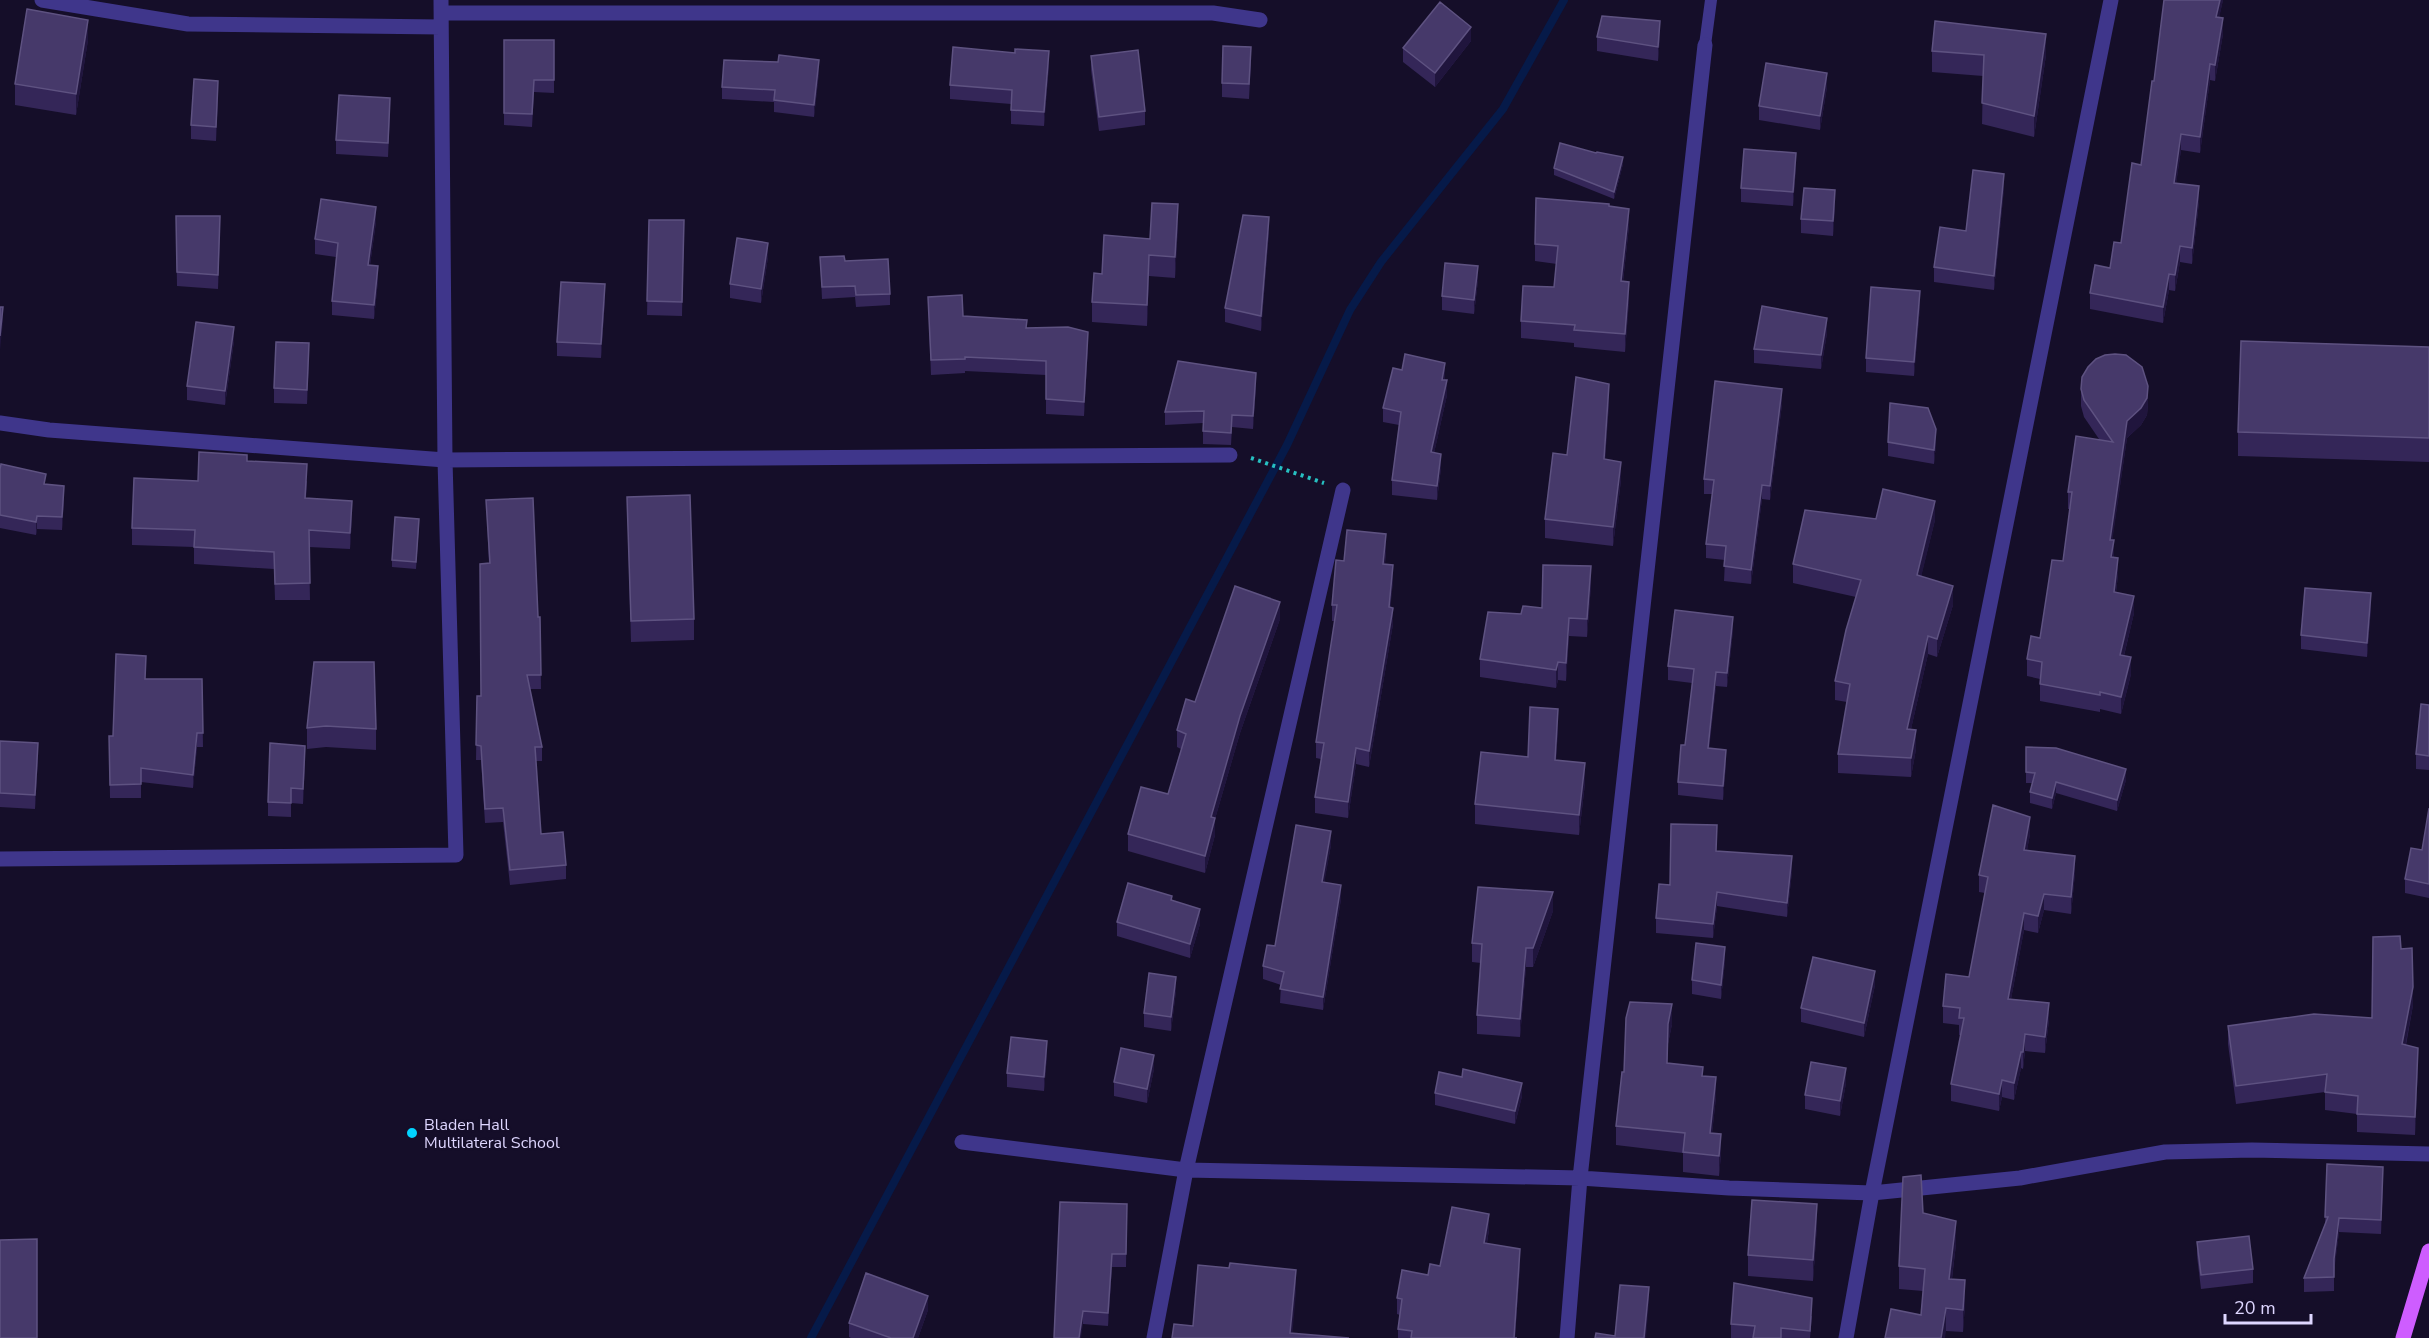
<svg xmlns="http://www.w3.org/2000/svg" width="2429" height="1338" viewBox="0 0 2429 1338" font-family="'Nunito Sans',sans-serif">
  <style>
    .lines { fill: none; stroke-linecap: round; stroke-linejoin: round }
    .stream { stroke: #061a49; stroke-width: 8 }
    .path { stroke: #27c0c2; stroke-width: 4; stroke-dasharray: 3 4.5; stroke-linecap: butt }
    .lane { stroke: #3f368b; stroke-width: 12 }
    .street { stroke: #3f368b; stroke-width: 15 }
    .primary { stroke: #ce5dff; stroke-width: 15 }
    .wall { fill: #342658 }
    .shaded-wall { fill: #20153d }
    .building { fill: #46396a; stroke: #5e5281; stroke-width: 1.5 }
    .poi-dot { fill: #02d3ff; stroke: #150e29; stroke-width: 2 }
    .labels { text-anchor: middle; stroke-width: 4.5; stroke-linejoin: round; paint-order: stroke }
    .poi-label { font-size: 16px; fill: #ded6ff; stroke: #150e29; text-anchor: start }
  </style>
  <rect width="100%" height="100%" fill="#150e29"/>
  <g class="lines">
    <path class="stream" d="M811,1338L1287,445L1350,310L1381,262L1503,109L1564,0"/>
    <path class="path" d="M1251,458L1324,483"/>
    <path class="lane" d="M1705,45L1711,0"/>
    <path class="street" d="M42,0L188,24L441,27
      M442,13H1213L1260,20
      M0,423L49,430L445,460L1230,455
      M0,859L456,855L445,460L441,0
      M962,1142L1186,1170L1580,1178L1729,1188L1872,1193L2020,1178L2165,1152L2252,1150L2429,1154
      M1154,1338L1186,1170L1343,490
      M1567,1338L1580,1178L1705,45
      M1846,1338L1872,1193L2111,0"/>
    <path class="primary" d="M2403,1338L2429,1251"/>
  </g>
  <path class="wall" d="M2164,0H2223L2219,17L2223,34L2215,81L2210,80L2200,153L2181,150L2176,183L2199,202L2192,264L2180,262L2175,291L2169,290L2163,323L2090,309V293L2110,268L2121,243L2141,165L2154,81Z
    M1660,36L1658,61L1597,51V37Z
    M88,40L76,115L15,105V84Z
    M504,40H554V93L534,92L532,127L504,125Z
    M1471,41L1435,87L1403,62V48Z
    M1932,51L2046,55L2034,137L1982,124L1983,76L1932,72Z
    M1091,56L1145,111V125L1099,131L1091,70Z
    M1251,61L1249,99L1222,97V83Z
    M1049,65L1044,126L1011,124V104L950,99V85Z
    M819,72L814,117L774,112V102L722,99V87Z
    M1827,87L1820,130L1759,120V106Z
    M218,95L216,141L191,139V125Z
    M390,113L388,157L336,154V140Z
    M1623,164L1614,199L1554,175V168Z
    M1796,167L1793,206L1741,202V188Z
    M2004,188L1994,290L1934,282V267Z
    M1835,205L1833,236L1801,233V219Z
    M1609,206L1629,226L1623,282L1629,300L1625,352L1574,347V343L1521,338V321L1554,287L1557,264L1535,261V244Z
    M176,216L220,230L218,289L177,286Z
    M649,220H684L682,316L647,315Z
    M376,222L370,265L378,280L374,319L332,315V301L336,257L315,254V239Z
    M1178,225L1175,278L1149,276L1147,326L1092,322V302L1102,274L1150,239Z
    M1269,231L1261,331L1225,322V308Z
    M768,257L761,303L730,298V284Z
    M820,257L845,261L890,294V305L856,307L855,297L822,299Z
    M1478,280L1474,314L1442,310V296Z
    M928,297L963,316L1027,328L1088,346L1084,416L1046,414V375L965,371V373L931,375Z
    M605,299L601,358L557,356V342Z
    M1920,306L1914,376L1866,372V358Z
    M1827,333L1821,369L1754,363V349Z
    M234,341L225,405L187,400V386Z
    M2429,347V462L2238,456V432Z
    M309,357L307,404L274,403V388Z
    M1402,370L1445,378V380L1447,395L1434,453L1441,468L1437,500L1392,495V480L1399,425L1383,422V408Z
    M1256,386L1253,429L1232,427L1231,445L1203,444V423L1165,425V412Z
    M2081,389L2148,403L2147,415L2141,425L2127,438L2112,540L2114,557L2118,575L2116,592L2134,613L2124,656L2131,674L2121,714L2100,709V712L2040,701V679L2027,676V659L2040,638L2063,561L2070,509H2068V492L2099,439L2084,417L2081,406Z
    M1609,403L1605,460L1621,480L1613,546L1545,538V519L1567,455Z
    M1782,404L1770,500L1762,499L1751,584L1724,581L1725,560L1706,558V544L1712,494H1704V479Z
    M1888,442L1936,443L1934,464L1888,456Z
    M247,461L307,481L306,498L352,518L350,549L309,547L310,600H275L274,569L194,564V547L132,545V528L198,481Z
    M0,469L46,485L64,499L62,530L37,529L36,535L0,528Z
    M627,497L694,619V640L631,642Z
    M486,500L538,617H540L541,689H530L542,747V761H536L541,834L566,865V879L510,885L503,822L485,823L481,760H476L477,696H481L489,564Z
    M1876,519L1935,520L1921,576L1953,605L1937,657L1928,654L1911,729L1916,749L1911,777L1838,773V754L1847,702L1835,700V681L1856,597L1793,583V564Z
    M419,526L416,569L392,567V560Z
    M1386,550L1385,564L1393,581L1390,608L1393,624L1369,767L1356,764L1348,818L1315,813V797L1321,759L1316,758V742L1335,621H1332V605L1344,561Z
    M1591,585L1587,637L1569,636L1566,681L1558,680L1556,688L1480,677V659L1521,614L1542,608Z
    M2371,608L2367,657L2301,649V635Z
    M1280,619L1240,733L1215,819V835L1205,873L1128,851V834L1168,794L1181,749L1177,747V730L1195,702Z
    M1733,630L1727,687L1716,686L1709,748L1726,763L1723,800L1678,795V782L1685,745L1692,683L1668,680V666Z
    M314,662L376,729V750L326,747L307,749V728Z
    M145,679H202L203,747H197L193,788L141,782V798H110L109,736H113Z
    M2429,705V770L2416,769V754Z
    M1558,729L1556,760L1585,783L1579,835L1475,824V804Z
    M0,741L38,758L35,809L0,807Z
    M2026,747L2126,780L2117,811L2056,793L2052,809L2030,803V792L2032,783H2026Z
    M305,760L303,804L291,803V817L268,816V802Z
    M2429,808V898L2405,893V879L2422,850Z
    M2030,834L2027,850L2075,873L2071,914L2044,910L2038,933L2024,930L2011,999L2049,1020L2045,1053L2025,1051L2023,1069L2021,1068L2014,1100L2002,1097L1999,1111L1951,1101V1084L1961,1035H1959V1025L1943,1023V1006L1969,977L1985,893L1979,892V875Z
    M1331,845L1324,882L1341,899L1323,1010L1280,1003L1281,985L1263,979V966Z
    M1717,851L1792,871L1787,917L1717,906L1713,938L1656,933V918L1670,885Z
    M1172,901L1200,924L1190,958L1117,936V922Z
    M1553,911L1533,967H1526L1520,1037L1477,1034V1015L1481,963L1472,962V943Z
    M2401,949L2413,1005L2406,1045L2418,1066L2415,1135L2357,1132V1114L2325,1110V1092L2236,1104L2228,1044V1026L2372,1018Z
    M1725,961L1721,999L1692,994V980Z
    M1875,985L1864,1037L1801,1022V1008Z
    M1176,991L1171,1031L1144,1027V1013Z
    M1672,1024L1668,1044L1667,1063L1703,1076L1716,1097L1712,1133L1721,1154L1719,1176L1683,1172V1153L1616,1145V1126L1624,1072Z
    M1047,1055L1044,1091L1007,1087V1073Z
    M1154,1069L1147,1103L1114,1096V1082Z
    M1462,1077L1522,1096L1515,1124L1435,1105V1093Z
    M1846,1083L1840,1116L1805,1109V1095Z
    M2327,1164L2383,1181L2381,1234L2339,1232L2334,1270V1291L2304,1292V1278L2325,1224Z
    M1127,1204L1126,1267H1112L1108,1326L1083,1324L1054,1338Z
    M1923,1213L1956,1244L1952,1279L1965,1303L1963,1332L1946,1331L1921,1315L1923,1291L1899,1289V1266Z
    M1817,1225L1813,1281L1748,1276V1255Z
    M1489,1230L1487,1243L1520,1265L1515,1338H1517H1398V1329L1400,1315L1397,1314V1298Z
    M2197,1242L2253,1269V1283L2201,1289L2197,1256Z
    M928,1310L918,1338H851L849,1337V1323Z
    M1812,1316L1810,1338H1731V1324Z"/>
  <path class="shaded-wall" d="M2220,0H2223L2216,33V17Z
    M2223,18V34L2215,81V65Z
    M88,20V40L76,115V94Z
    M1660,21V36L1658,61V47Z
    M1471,27V41L1435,87V73Z
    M2046,34V55L2034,137V116Z
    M1049,51V65L1044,126V112Z
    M819,60V72L814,117V105Z
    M2210,64V80L2200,153V137Z
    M1827,73V87L1820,130V116Z
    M218,81V95L216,141V127Z
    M2181,134V150L2174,199V183Z
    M1796,153V167L1793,206V192Z
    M1623,157V164L1614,199V192Z
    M2004,174V188L1994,290V276Z
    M2199,186V202L2192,264V248Z
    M1835,190V205L1833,236V221Z
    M1178,204V225L1175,278V257Z
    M376,207V222L368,279V265Z
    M1629,209V226L1621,299V281Z
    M220,216V230L218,289V275Z
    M1269,217V231L1261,331V316Z
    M768,243V257L761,303V289Z
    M2180,246V262L2175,291V275Z
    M1149,255V276L1147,326V305Z
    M378,266V280L374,319V305Z
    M1478,266V280L1474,314V300Z
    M2169,274V290L2163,323V307Z
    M1629,282V300L1625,352V334Z
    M605,284V299L601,358V344Z
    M1920,291V306L1914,376V362Z
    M3,307V322L0,350V336Z
    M1827,318V333L1821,369V355Z
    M234,327V341L225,405V391Z
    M1088,332V346L1084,416V402Z
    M309,343V357L307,404V390Z
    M1445,363V378L1442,394V380Z
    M1256,373V386L1253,429V416Z
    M1447,380V395L1431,467V452Z
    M1609,384V403L1604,478V459Z
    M2148,386V403L2147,415L2141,425L2127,438L2110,557V540L2127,421Z
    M1782,389V404L1770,500V486Z
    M1936,429V443L1934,464V450Z
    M1441,454V468L1437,500V486Z
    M1621,462V480L1613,546V527Z
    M1762,485V499L1751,584V570Z
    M64,486V499L62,530V517Z
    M352,501V518L350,549V533Z
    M1935,501V520L1917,594V575Z
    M37,516V529L36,535V522Z
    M1386,534V550L1383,580V564Z
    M2114,540V557H2111Z
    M2118,558V575L2114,609V592Z
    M1393,565V581L1389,623V607Z
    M1591,566V585L1587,637V619Z
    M1953,586V605L1937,657V639Z
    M2371,593V608L2367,657V643Z
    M2134,596V613L2120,672V655Z
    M1280,602V619L1240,733L1215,819V835L1205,873V856L1211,817L1240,716Z
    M1393,608V624L1369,767V751Z
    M1733,617V630L1727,687V673Z
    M1569,618V636L1566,681V663Z
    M1928,636V654L1907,747V729Z
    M2131,657V674L2121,714V697Z
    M1558,662V680L1556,688V670Z
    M1716,672V686L1708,761V748Z
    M1558,709V729L1555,779V760Z
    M1916,730V749L1911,777V758Z
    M197,733V747L193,788V775Z
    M38,743V758L35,809V795Z
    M305,746V760L303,804V789Z
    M1356,748V764L1348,818V802Z
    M1726,750V763L1723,800V786Z
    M1585,763V783L1579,835V815Z
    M2126,769V780L2117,811V800Z
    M2056,782V793L2052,809V798Z
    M2030,817V834L2024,866V850Z
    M1331,831V845L1322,896V882Z
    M1792,856V871L1787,917V903Z
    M2075,856V873L2071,914V897Z
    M1341,885V899L1323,1010V997Z
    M1553,892V911L1533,967V948Z
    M1717,892V906L1713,938V924Z
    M2044,894V910L2038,933V916Z
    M1200,909V924L1190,958V944Z
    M2024,913V930L2008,1015V999Z
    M1725,947V961L1721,999V985Z
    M1526,948V967L1520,1037V1019Z
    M1875,971V985L1864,1037V1023Z
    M1176,977V991L1171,1031V1017Z
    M2413,987V1005L2402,1063V1044Z
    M2049,1003V1020L2045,1053V1037Z
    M1672,1004V1024L1668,1044V1024Z
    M2025,1034V1051L2023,1069V1052Z
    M1047,1041V1055L1044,1091V1077Z
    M2418,1048V1066L2415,1135V1117Z
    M2021,1052V1068L2014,1100V1083Z
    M1154,1055V1069L1147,1103V1089Z
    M1846,1068V1083L1840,1116V1101Z
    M1716,1077V1097L1710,1153V1133Z
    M2002,1080V1097L1999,1111V1094Z
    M1522,1083V1096L1515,1124V1111Z
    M1721,1134V1154L1719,1176V1156Z
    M2383,1167V1181L2381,1234V1220Z
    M1817,1204V1225L1813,1281V1260Z
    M1489,1214V1230L1484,1259V1243Z
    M2339,1218V1232L2334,1274V1259Z
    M1956,1221V1244L1949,1301V1279Z
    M1520,1249V1265L1515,1338H1514Z
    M1112,1254V1267L1108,1326V1313Z
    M1296,1270V1293L1292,1338H1290Z
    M1965,1280V1303L1963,1332V1310Z
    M1649,1287V1301L1646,1338H1644Z
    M928,1296V1310L918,1338H913Z
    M1946,1308V1331L1945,1338H1941Z
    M1083,1311V1324L1081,1338H1079Z"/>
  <path class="building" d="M2164,0H2220L2216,17L2223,18L2215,65L2210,64L2200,137L2181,134L2174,183L2199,186L2192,248L2180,246L2175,275L2169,274L2163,307L2090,293L2095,265L2110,268L2114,242L2121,243L2132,163L2141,165L2152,81H2154Z
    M1440,2L1471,27L1435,73L1403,48Z
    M27,9L88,20L76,94L15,84Z
    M1602,16L1660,21L1658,47L1597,37Z
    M1935,21L2046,34L2034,116L1982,103L1984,55L1932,51Z
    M504,40H554V80H534L532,114L504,113Z
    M1223,46L1251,47L1249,84L1222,83Z
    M953,47L1015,53V49L1049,51L1044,112L1011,110L1012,90L950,85Z
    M1138,50L1145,111L1099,117L1091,56Z
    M779,55L819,60L814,105L774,100L775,90L722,87L724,60L778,62Z
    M1766,63L1827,73L1820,116L1759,106Z
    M194,79L218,81L216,127L191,125Z
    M339,95L390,98L388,143L336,140Z
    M1560,143L1596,153L1597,152L1623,157L1614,192L1554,168Z
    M1744,149L1796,153L1793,192L1741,188Z
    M1973,170L2004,174L1994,276L1934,267L1940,227L1966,231Z
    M1804,188L1835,190L1833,221L1801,219Z
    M1536,198L1609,204V206L1629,209L1621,281L1629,282L1625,334L1574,330L1575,325L1521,321L1523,286L1554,287L1558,246L1535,244Z
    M321,199L376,207L368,265L378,266L374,305L332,301L338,243L315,239Z
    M1152,203L1178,204L1175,257L1149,255L1147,305L1092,302L1094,273L1102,274L1104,235L1150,239Z
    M1243,215L1269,217L1261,316L1225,308Z
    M176,216H220L218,275L177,272Z
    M649,220H684L682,302L647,301Z
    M737,238L768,243L761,289L730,284Z
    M844,256L845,261L888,259L890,294L856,295L855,286L822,287L820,257Z
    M1445,263L1478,266L1474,300L1442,296Z
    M561,282L605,284L601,344L557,342Z
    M1871,287L1920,291L1914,362L1866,358Z
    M962,295L963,316L1027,320L1026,328L1068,327L1088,332L1084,402L1046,399V361L965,357V359L931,360L928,297Z
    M1762,306L1827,318L1821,355L1754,349Z
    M0,307H3L0,336Z
    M196,322L234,327L225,391L187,386Z
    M2241,341L2429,347V438L2238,432Z
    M276,342L309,343L307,390L274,388Z
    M1405,354L1445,363L1442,380H1447L1431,452L1441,454L1437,486L1392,480L1401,412L1383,408L1393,368L1402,370Z
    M2115,354L2126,355L2142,367L2148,386L2147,398L2141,408L2127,421L2110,540H2114L2111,557L2118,558L2114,592L2134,596L2120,655L2131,657L2121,697L2100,692V695L2040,684L2042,662L2027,659L2031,636L2040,638L2052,560L2063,561L2072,492H2068L2076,436L2113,442L2084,400L2081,389L2082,377L2088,367L2096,359L2105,355Z
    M1178,361L1256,373L1253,416L1232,415L1231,433L1203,431L1204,411L1165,412Z
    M1576,377L1609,384L1604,459L1621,462L1613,527L1545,519L1553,453L1567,455Z
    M1715,381L1782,389L1770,486L1762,485L1751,570L1724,566L1726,546L1706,544L1714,480L1704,479Z
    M1890,403L1928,408L1936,429L1934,450L1888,442Z
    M199,452L247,455V461L307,464L305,498L352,501L350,533L309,530L310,583L275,584L274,552L194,547L195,530L132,528L134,478L198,481Z
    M1,464L46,474L44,484L64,486L62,517L37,516L36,522L0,515V469Z
    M1883,489L1935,501L1917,575L1953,586L1937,639L1928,636L1907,729L1916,730L1911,758L1838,754L1850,684L1835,681L1846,630L1861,580L1793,564L1805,510L1876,519Z
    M690,495L694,619L631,621L627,497Z
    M533,498L538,617H540L541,675H527L542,747H535L541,834L563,832L566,865L510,870L503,808L485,809L481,746L476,745L477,696H481L480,564L490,563L486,500Z
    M395,517L419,519L416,562L392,560Z
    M1347,530L1386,534L1383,564L1393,565L1389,607L1393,608L1369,751L1356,748L1348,802L1315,797L1324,743L1316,742L1337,605H1332L1336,560L1344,561Z
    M1543,565L1591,566L1587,619L1569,618L1566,663L1558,662L1556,670L1480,659L1488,612L1521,614L1523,606L1542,608Z
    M1235,586L1280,602L1240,716L1211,817L1215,818L1205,856L1128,834L1141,787L1168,794L1186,734L1177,730L1186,699L1195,702Z
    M2305,588L2371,593L2367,643L2301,635Z
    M1675,610L1733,617L1727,673L1716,672L1708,748L1726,750L1723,786L1678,782L1681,745H1685L1694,669L1668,666Z
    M116,654L146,656L145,679H202L203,733H197L193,775L141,768V784L110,785L109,736H113Z
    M314,662H374L376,729L326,726L307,728Z
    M2421,704L2429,705V756L2416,754Z
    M1530,707L1558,709L1555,760L1585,763L1579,815L1475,804L1481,752L1528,757Z
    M0,741L38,743L35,795L0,793Z
    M270,743L305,746L303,789L291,788V803L268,802Z
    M2026,747L2056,748L2126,769L2117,800L2056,782L2052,798L2030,792L2035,773L2026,772Z
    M1993,805L2030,817L2024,850L2075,856L2071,897L2044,894L2038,916L2024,913L2008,999L2049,1003L2045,1037L2025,1034L2023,1052H2021L2014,1083L2002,1080L1999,1094L1951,1084L1964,1018H1959L1960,1008L1943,1006L1946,974L1969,977L1988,877L1979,875Z
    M2429,808V884L2405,879L2411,848L2422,850Z
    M1671,824L1717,825L1716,851L1792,856L1787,903L1717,892L1713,924L1656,918L1659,884L1670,885Z
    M1296,825L1331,831L1322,882L1341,885L1323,997L1280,989L1284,972L1263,966L1267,945L1275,946Z
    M1128,883L1172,896L1171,900L1200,909L1190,944L1117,922Z
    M1478,887L1553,892L1533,948H1526L1520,1019L1477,1015L1482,944L1472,943Z
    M2400,936L2401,949L2412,948L2413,987L2402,1044L2418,1048L2415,1117L2357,1114L2358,1096L2325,1092L2327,1074L2236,1086L2228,1026L2314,1014L2372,1018L2373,937Z
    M1696,943L1725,947L1721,985L1692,980Z
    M1813,957L1875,971L1864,1023L1801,1008Z
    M1149,973L1176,977L1171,1017L1144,1013Z
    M1630,1002L1672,1004L1668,1024L1667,1063L1703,1067L1702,1076L1716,1077L1710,1133L1721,1134L1719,1156L1683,1152L1685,1133L1616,1126L1622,1072H1624L1626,1018Z
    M1011,1037L1047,1041L1044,1077L1007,1073Z
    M1121,1048L1154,1055L1147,1089L1114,1082Z
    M1811,1062L1846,1068L1840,1101L1805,1095Z
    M1463,1069L1522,1083L1515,1111L1435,1093L1439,1072L1462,1077Z
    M2327,1164L2383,1167L2381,1220L2339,1218L2334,1259V1277L2304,1278L2328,1217H2325Z
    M1921,1175L1923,1213L1956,1221L1949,1279L1965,1280L1963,1310L1946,1308L1941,1338H1885L1891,1309L1921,1315L1925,1269L1899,1266L1903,1177Z
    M1752,1200L1817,1204L1813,1260L1748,1255Z
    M1060,1202L1127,1204L1126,1254H1112L1108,1313L1083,1311L1079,1338H1054Z
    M1452,1207L1489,1214L1484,1243L1520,1249L1514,1338H1517H1411L1412,1331L1398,1329L1402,1299L1397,1298L1402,1270L1428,1275L1430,1264L1440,1266Z
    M2249,1236L2253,1269L2201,1275L2197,1242Z
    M37,1239V1338H0V1240Z
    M1230,1263L1296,1270L1290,1333L1349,1338H1172L1174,1324L1193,1326L1198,1265L1229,1268Z
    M866,1273L928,1296L913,1338H891L849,1323Z
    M1734,1283L1812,1298L1810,1331L1781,1328V1338H1753L1755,1326L1731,1324Z
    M1620,1285L1649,1287L1644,1338H1595L1596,1333L1615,1336Z"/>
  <circle class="poi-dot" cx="412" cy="1133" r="6"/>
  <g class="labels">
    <g class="poi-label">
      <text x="424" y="1130">Bladen Hall<tspan x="424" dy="18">Multilateral School</tspan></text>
    </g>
  </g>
  <path d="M2225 1314v9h86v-9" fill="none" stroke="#ded6ff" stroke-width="3"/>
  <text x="2234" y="1314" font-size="18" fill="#ded6ff" stroke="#150e29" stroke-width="4.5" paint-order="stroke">20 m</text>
</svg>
